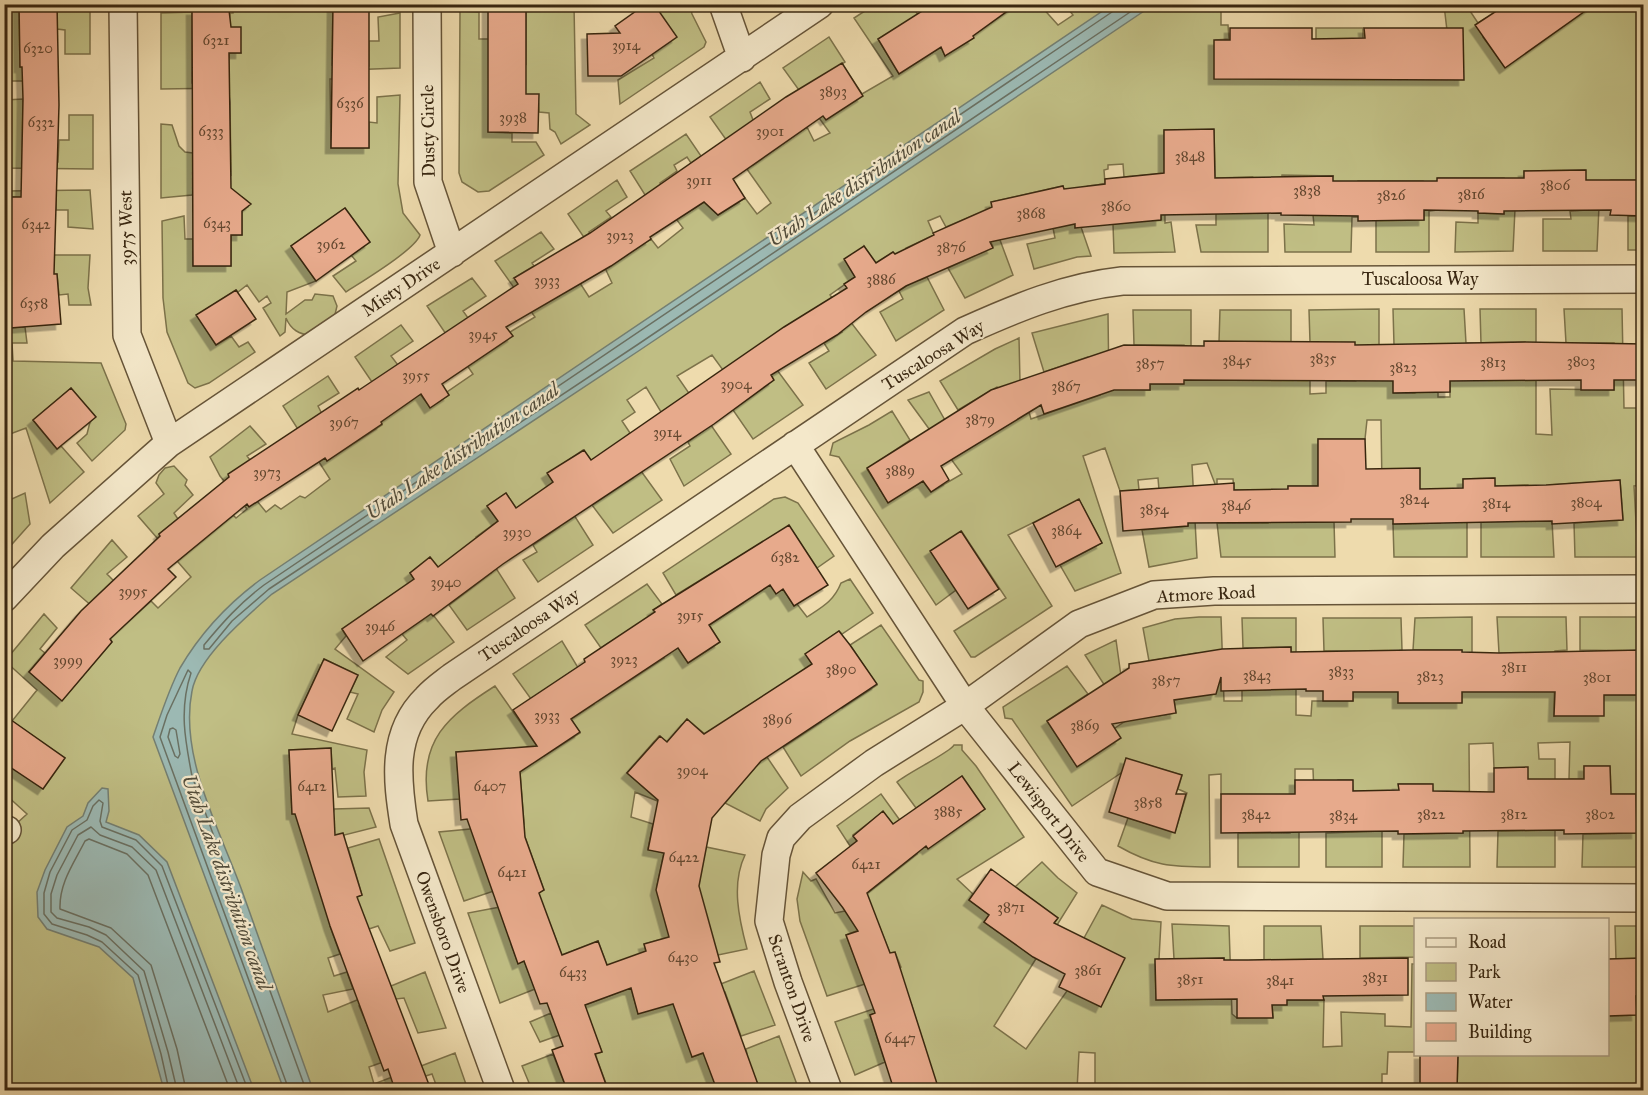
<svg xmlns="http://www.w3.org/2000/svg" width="1648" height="1095" viewBox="0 0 1648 1095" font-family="'IM FELL Great Primer',serif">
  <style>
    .green { fill: #c0be84; stroke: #7c724a; stroke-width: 1.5 }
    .water { fill: #9cb9b3; stroke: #747f72; stroke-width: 1.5 }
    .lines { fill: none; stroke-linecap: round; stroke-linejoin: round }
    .shore { stroke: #6a7062; stroke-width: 1.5 }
    .building { fill: #e7aa8c; stroke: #392711; stroke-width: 1.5; filter: url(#shadow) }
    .street-casing { stroke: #665438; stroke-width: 30 }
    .street { stroke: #f4e8ca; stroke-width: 27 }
    .labels { text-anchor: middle; stroke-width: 4.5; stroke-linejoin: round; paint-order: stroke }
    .number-label { font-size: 15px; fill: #644830 }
    .street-label { font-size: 18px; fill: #392711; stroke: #f4e8ca }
    .water-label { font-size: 20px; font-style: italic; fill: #524c3a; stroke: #f4e8ca }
  </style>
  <defs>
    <filter id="shadow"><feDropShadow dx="-5.5" dy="5.5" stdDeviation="0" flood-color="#0004"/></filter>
  </defs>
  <rect width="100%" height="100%" fill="#eedbad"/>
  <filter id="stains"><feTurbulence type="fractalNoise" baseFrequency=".00333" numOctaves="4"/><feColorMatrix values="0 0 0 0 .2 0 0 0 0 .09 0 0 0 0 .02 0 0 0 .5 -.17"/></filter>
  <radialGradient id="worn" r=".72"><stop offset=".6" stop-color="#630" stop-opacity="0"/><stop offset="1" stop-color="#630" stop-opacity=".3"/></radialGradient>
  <path class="green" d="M1221,4V25H1228L1229,39L1216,40L1217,76L1327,40L1316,39V28H1363V39H1448L1444,5H1466L1478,23L1486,18L1493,28L1483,37L1504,66L1593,5H1643V180H1611L1600,184L1597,251H1543V219H1571L1570,211L1587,210L1585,170L1524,171L1525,208L1515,209L1513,251L1455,252L1456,222L1478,223V213L1504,214V178H1438L1437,210L1429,211V252H1376V220H1424L1423,181H1358V217H1352L1351,252H1285L1284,224L1314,225L1313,215L1333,176L1282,175L1281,184H1268V252H1201L1196,225H1216V214L1252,177L1215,178L1214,130H1164L1165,223L1171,222L1175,252L1114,253L1113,224L1161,219L1157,174L1124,177L1123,164L1108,165V169L1104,170L1105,184L1088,186L1072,193L1075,228L1081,227L1091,256L1077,257L1034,269L1027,244L1055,238L1053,228L1071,224L1063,186L991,202L1000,240L1013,275L965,298L948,268L993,247L977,214L946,227L940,216L928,221L934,235L906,248L920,280L927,277L944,310L896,341L880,312L903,299L899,291L913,281L893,252L876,263L864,246L855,277L830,295L876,355L826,389L809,363L829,351L824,343L842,332L824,303L777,370L803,405L753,439L733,410L723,370L712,355L677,376L731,454L684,486L670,459L690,446L688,442L703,431L661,412L646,387L627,400L635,412L622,421L630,433L620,442L662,500L613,533L592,505L633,478L591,460L583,450L548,474L593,545L538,582L523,560L537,552L533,545L559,527L536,494L516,508L506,493L487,506L498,521L476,537L515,598L467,630L449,605L491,573L438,567L430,557L410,573L415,580L410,585L454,642L408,674L386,657L407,640L402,634L396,592L342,629L346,636L335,649L394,692L382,710L374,732L347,719L358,694L350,692L358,675L324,659L298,715L292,734L367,750L364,772L366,796L338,797L335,768L332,769L331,748L289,750L292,814L333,813L334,809L369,808L376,827L344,835L326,907L362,895L348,848L379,839L415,943L390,951L378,926L369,929L330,926L340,954L328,958L334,976L347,972L353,989L323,995L328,1012L425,972L446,1028L418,1033L404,998L396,999L393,993L359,1006L383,1062L369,1067L374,1084L455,1053L468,1090H438L432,1074L394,1086L395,1090H5V834L27,814L5,794V763L43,789L65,758L12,721L37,690L5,661L44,614L57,628L40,649L45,653L29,672L62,700L112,642L109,637L116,627L71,588L112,540L127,557L107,574L114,581L122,627L151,601L158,608L191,577L138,516L164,494L156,483L159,475L165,468L174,466L187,480L185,485L193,495L174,513L178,519L159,534L180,559L233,515L236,518L247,509L220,476L210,457L250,426L266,444L247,456L250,460L257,501L266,512L275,505L281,509L300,496L305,498L330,479L283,406L328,376L339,393L318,406L321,412L327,461L382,425L380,420L393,413L355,357L401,325L413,341L391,356L430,407L449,395L447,392L473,374L427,306L472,278L486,296L463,311L468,318L512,335L510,332L535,317L495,261L541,232L554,249L532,263L534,266L514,278L580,283L589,297L612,283L605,268L568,214L617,180L627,197L606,211L611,217L589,232L611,265L651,239L658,248L683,228L662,200L652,206L630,171L686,134L701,156L691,163L687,157L674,165L677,171L660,183L682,216L704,202L718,215L745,198L757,214L771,203L710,117L760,82L770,99L750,112L753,120V165L807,127L814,141L830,133L783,68L829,37L845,62L842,64L862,94L893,76L854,18L874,5H912L918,15L878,39L899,74L941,47L945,56L964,22L975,34L1015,6L1014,5H1040L1058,25L1073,15L1065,5Z
    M4,5H19L20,67H26V81H5Z
    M57,5H90V54H65V30L57,29Z
    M233,5H333L332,65L369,66V41H379L378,17L400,13V68L348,70V79H330L331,148H369V122L377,123V97L400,95L398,184L403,213L420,235C415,250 361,282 346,292L333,276L356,261L351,255L370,242L345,208L291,246L316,281L287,292L286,314L305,300H312L315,294L333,296L337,306L333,323L312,336C299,334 291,330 286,318L285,332L280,336L263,308L271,303L267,296L259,302L247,285L238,292L236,290L197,315L216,345L231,336L239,347L248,342L255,352L209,383L195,388L188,383L167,332L163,298L162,221L184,216L185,239H193V266H231V235H242V211L248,207L247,201L242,197L193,193L192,195L161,198V124L172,125L179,146L185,152L193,153L231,175L230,102L228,88L161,89V13L192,12V83H229V53H241L229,27L230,13H233Z
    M526,5H574L576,114L590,125L561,144L555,132L550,129L549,113L539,112L538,95L489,94L488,132L512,133V142H536L544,155L489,191L478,192L462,182L459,173L460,11L479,12V39H489L526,64Z
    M654,5H690L692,14L706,42L704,47L620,104L618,80L654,58L652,54Z
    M23,99L22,161L58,162L59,140H69V115H93V169L5,168V100Z
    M90,190L93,229L68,227V210H56V198L10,197L9,217L17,235H5V191Z
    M1628,216H1643V250H1628Z
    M5,255H90L88,288L91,305H69L68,294L59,295L57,274L6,278L10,328L25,327L27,343H12L13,361L101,363L126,424L125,430L92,461L77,443L87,434L90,422L95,417L71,388L33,420L57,449L61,446L84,472L50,503L26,428L5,436Z
    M1379,309V345L1393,381L1394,393H1415L1438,379V397H1450V380L1394,345L1393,309H1464L1466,343L1526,342L1481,343L1480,309H1536V434L1552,435L1550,389L1614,390V343H1566L1564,309H1622L1624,408H1643V485L1634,486L1638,557H1575L1574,523L1623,519L1620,480L1550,485L1554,557H1481V522L1529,521L1528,485L1495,486L1494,478L1463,479L1467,522V557H1394L1393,524L1440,523L1439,508L1420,489L1382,486L1381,420H1367L1365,439H1318V486H1288V522H1334L1335,557H1221L1217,523H1268V490H1234L1233,479H1217V489L1207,463L1192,465L1197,558L1149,567L1142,530L1188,526L1185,488L1159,490L1158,478L1138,480L1139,490L1120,491L1105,448L1083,456L1121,573L1075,591L1060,565L1102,543L1079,500L1008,535L1052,606L975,657H971L954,631L1006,598L962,532L956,590L936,605L839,457L830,455L833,443L869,425L892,411L910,440L867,469L888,502L923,481L931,492L962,474L908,400L929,392L963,452L1017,419L997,387L958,410L940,381L995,349L1019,338L1020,382L1031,419L1100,395L1088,357L1044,372L1032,333L1108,314L1109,388L1150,390V384H1183L1184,345H1134L1133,310H1191V380H1269L1219,342L1220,310H1291V380H1310V394L1326,393V381H1355L1310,342L1309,310Z
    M25,493L30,524L5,552V502Z
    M785,497L798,503L834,556L817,568L789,526L776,593L783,589L794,606L797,604L807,617C822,607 834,601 841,583L850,579L873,613L842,634L839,631L806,654L842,708L877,685L850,645L881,625L919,680L923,681V692L919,702L850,741L801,776L783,747L821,722L792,678L732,716L761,760L767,757L788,788L766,809L760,821L725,803L756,766L706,735L687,719L667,742L659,736L627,773L660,802L635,792L631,817L653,824L648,849L664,853L657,886L697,894L706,847L745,855C731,884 739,919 747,949L718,955L669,937L644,944L648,959L625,966L638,1013L685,998L754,971L775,1025L741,1036L725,992L686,1006L692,1057L704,1053L710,1067L747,1054L746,1049L779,1036L799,1090H760L753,1073L716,1087L717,1090H606L608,1089L595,1054L602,1052L591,1024L540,1042L530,1022L551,1013L553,1017L625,990L607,965L598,941L562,955L552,929L511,944L518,963L524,961L535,989L500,1003L468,913L500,907L544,890L522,829L494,891L464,901L439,832L524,824L520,773L456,752L460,799L428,801C418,740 448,716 495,686L544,756L580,733L571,719L594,704L572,671L531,699L513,674L562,641L598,701L664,658L641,622L601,648L585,625L647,584L662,604L654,610L688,663L720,642L709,625L743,603L720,568L676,595L663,573L774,499Z
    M1199,617H1221L1224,701H1242V690L1292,689L1291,647L1243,648L1242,618H1296V715L1311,716L1312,701H1353V692L1376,651H1324L1323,618H1401L1402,650L1397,651L1398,703L1462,702V650H1413L1415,618L1472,617V681L1549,653H1499L1497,617H1566L1567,650L1555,651L1554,716L1604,695H1640V651L1580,650V617H1643V867H1582L1583,834L1637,833L1636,794H1611L1610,766H1584V779H1569L1570,742L1538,743L1539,759H1555V867H1497L1498,831L1549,830L1528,790L1527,768H1494L1493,743L1469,744L1470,867H1403L1404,834L1463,833L1462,792L1433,791L1432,784H1399V794L1382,795V867H1326V833L1379,831V791H1353L1352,780H1338L1314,795L1313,769H1295V788H1307L1299,799V867H1238V833H1290V795L1221,794V774L1209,775L1210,867C1171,867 1153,866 1118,846L1128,818L1175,832L1187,793L1178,789L1182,775L1131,760L1121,773L1072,806L1012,719L1005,718L1003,707L1067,666L1088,694L1047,721L1077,766L1115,728L1127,720L1085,655L1116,640L1122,683L1156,704L1158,716L1176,713L1174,700L1203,695L1196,653L1149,661L1143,628L1175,619Z
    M954,745H962V750L976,766L1024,837L957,879L973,894L969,900L989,915L984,922L1031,955L1058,918L1015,887L1042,862L1058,878L1077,893L994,1026L1026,1049L1067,991L1084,938L1102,905L1132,919L1161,922L1159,959L1155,960L1156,1000L1225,999L1224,958L1174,959L1172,924L1229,926L1232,1014L1237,1018L1273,1017L1272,1005L1287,1000H1324L1323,1047L1342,1046L1341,1012L1385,1014V1026L1411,1027L1412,964H1415V1052H1388L1387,1074H1382V1090H1297L1296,1084H1262V1090L1224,1088L1223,1090H1158V1087L1099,1088L1098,1090H1095V1053L1079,1052L1077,1090H939L936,1084L917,1090H902L935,1080L911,1003L870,1015L885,1062L855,1075L835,1022L900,1000L889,972L901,967L895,952L890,953L878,923L846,935L865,984L827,996L800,921L797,899L803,872L811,881L816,879L835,913L845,911L917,854L883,812L853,835L857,841L850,846L837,826L881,794L912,837L985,809L962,776L916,808L897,782C907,773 951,752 954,745Z
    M1264,926H1321L1323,959L1264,960Z
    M1360,926H1415V957L1360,958Z
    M1615,926H1643V958L1616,959Z
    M1636,996H1643V1083L1628,1084V1090H1593V1089L1457,1090L1458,1055L1608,1054V1016L1637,1015Z
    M553,1054L567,1090H532L522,1066Z"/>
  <path class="water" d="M1113,4L1153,5L640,350L272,594C247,616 198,657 192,691C179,756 219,828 241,888C265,955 289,1023 313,1090H284L153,737C161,714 169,689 180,668C200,634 229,603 260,580Z
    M102,788L108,789L109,811L106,822L139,835L167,862L254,1090H164L133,978L99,947L47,929L38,917L37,892L45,870L67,827L83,816L88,803Z"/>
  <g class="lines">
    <path class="shore" d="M1115,4L1112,12L264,585C240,603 223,622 204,645V649H209L232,621L269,589L637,345L1142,4
      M173,728L176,730L180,754L178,758L175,756L168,737L170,729Z
      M169,1090L161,1054L138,975L102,942L87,935L52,924L44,914V893L50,872L72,830L87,820L93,806L99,800L103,803L100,821L102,827L136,840L162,866L248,1090
      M177,1090L168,1052L144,971L106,935L89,927L57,918L51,912V894L57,875L78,835L91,827L100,835L132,847L156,870L240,1090
      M186,1090L177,1049L151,965L111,928L60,909C59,883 74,863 85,841L89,839L127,854L148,875L230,1090
      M289,1090L160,737L167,715L188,670L191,673C179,709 185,740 192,776L306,1090"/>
  </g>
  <path class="building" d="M19,4H57L59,105L54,274H57L61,324L10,328L4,235H8L10,197H21L23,99L22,67H20Z
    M333,4H369V148H331Z
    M488,4H526V94H539L538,133L488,132Z
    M646,4H654L677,37L621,76H588L587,34L620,33L615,26Z
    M933,4H1017L973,36L974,38L945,56L941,47L899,74L878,39Z
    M1507,4H1595L1505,68L1475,25Z
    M192,10H229L231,27H241V53H229L231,188L251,204L242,211V235H231V266H193Z
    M1230,28H1312V39L1365,38L1364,28H1463L1464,80L1214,79V40H1230Z
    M842,63L863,96L826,120L823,116L733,179L745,198L718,215L704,202L650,237L651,239L611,266L506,327L513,336L442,384L449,395L430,408L421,394L381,422L382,424L327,461L325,458L249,507L247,504L168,569L176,577L110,639L112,642L62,701L29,672L81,611L160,536L159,534L229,477L228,474L358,388L359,390L518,284L514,278L590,233L786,97Z
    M1214,129L1215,178L1333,176V181H1437V178H1524V171L1586,170V180H1644V216L1610,215L1611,210L1504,211V214L1478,213V211L1424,210V220L1358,221V216L1281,215V213L1161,215V220L1075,228V224L990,242L993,248L906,286L866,312L837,335L771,375L774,380L714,424L503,564L433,616L431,614L363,661L342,629L414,579L410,573L430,557L438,567L498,521L487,506L506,493L516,508L553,482L547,473L584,450L591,460L784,327L847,288L844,284L855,277L844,259L864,246L876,263L893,252L895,254L934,235L933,233L992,207L991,202L1063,186L1064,189L1105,184V179L1164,173V130Z
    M345,208L370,242L316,281L291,246Z
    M236,290L256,319L216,345L196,315Z
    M1204,341L1355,342V345L1526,342L1644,344V380H1614V390H1581V380L1450,381V392L1393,393V381L1184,380V384H1150V390H1114L1044,414L1041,405L941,466L949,480L931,492L923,481L888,503L867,468L991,390L1124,345L1204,346Z
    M71,388L96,417L57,449L33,420Z
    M1318,439H1365L1366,469L1420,468V489L1463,488V479L1495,478V486L1546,485L1620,480L1623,520L1552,524V521L1393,524V519H1351V522L1188,523V526L1123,531L1120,491L1234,483V490L1288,489V486H1318Z
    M1079,499L1102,543L1056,567L1033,523Z
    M789,525L828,585L794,606L783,589L776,594L770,585L709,625L720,642L688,663L678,648L571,719L580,732L520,772L525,837L544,890L539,893L562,955L598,941L607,965L646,951L644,944L669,937L656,890L664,853L648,850L658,800L627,773L660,736L667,742L687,719L704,734L812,664L805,654L839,631L850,645L877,684L761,761L712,818L699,886L720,962L714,963L760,1090H717L703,1053L692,1057L673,1004L638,1014L631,988L585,1005L602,1052L595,1054L608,1090H567L552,1050L563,1046L547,1003L540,1004L524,961L518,964L467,819L461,820L456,752L537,746L513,710L585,662L584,659L655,612L653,610Z
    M961,531L999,589L968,609L930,551Z
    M1291,647V652L1413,650H1462V652L1499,653L1640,650V695H1604V716H1554L1555,692H1462V703H1398V692H1353V701H1323V691H1306V689L1221,691V677L1216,694L1174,700L1176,713L1112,724L1121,738L1077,767L1047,721L1129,668V664L1222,649Z
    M324,659L358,675L332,731L298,715Z
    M4,715L65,758L43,789L4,763Z
    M331,748L335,835L343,833L362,895L357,897L431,1090H395L388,1069L384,1071L330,926L295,814H292L289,750Z
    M1126,758L1182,775L1176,794H1186L1175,833L1109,812Z
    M1584,766H1610L1611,794H1636L1637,833L1564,834V830L1463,831V833L1398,834V831L1221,833V794H1295V780H1353V791L1399,790L1398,784H1433V791L1494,792V768L1528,767V779H1584Z
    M962,776L985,809L928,849L926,846L867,893L890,953L895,952L939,1090H894L870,1015L875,1013L846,935L858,931L843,908L816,873L857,841L853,836L883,811L893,824Z
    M991,869L1058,918L1054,923L1125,958L1101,1007L1059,987L1065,974L1033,957L984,922L989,915L969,900Z
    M1224,958V960H1248L1408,958V995L1323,996L1324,1000H1287V1005H1272L1273,1018H1237V999L1156,1000L1155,959Z
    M1644,958V996H1636L1637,1015L1608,1016V959Z
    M1420,1054H1458L1457,1090H1420Z"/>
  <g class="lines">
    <g class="street-casing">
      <path id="street" d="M123,4L127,335L169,443
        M427,4L428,182L452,253
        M723,4L742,58
        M795,445L965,706L1097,872L1167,896L1644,898
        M4,598L53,546L169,443L820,4
        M4,829L7,830
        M501,1090L404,824C397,780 391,733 427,698C434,690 443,684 452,677L965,331C1016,308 1066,287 1122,281L1644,279
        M828,1090L788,982L769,921L776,855L781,838L800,817L874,763L965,706L1079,624L1154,595L1214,591L1644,589"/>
    </g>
    <use href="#street" class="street"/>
  </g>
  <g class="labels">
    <g class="number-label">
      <text x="216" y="45">6321</text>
      <text x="626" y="50">3914</text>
      <text x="38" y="53">6320</text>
      <text x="833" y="96">3893</text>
      <text x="350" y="108">6336</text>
      <text x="513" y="122">3938</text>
      <text x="41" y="127">6332</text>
      <text x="211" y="136">6333</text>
      <text x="770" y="136">3901</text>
      <text x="1190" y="161">3848</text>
      <text x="699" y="185">3911</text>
      <text x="1555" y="190">3806</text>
      <text x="1307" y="195">3838</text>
      <text x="1471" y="199">3816</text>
      <text x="1391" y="200">3826</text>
      <text x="1116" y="211">3860</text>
      <text x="1031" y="218">3868</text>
      <text x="217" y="228">6343</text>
      <text x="36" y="229">6342</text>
      <text x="620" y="240">3923</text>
      <text x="331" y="249">3962</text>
      <text x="951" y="252">3876</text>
      <text x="881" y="284">3886</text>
      <text x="547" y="285">3933</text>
      <text x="34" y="308">6358</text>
      <text x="483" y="339">3945</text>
      <text x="1323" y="363">3835</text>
      <text x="1237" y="365">3845</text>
      <text x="1581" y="366">3803</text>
      <text x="1493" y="367">3813</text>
      <text x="1150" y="368">3857</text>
      <text x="1403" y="372">3823</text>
      <text x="416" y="380">3955</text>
      <text x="736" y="389">3904</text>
      <text x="1066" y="391">3867</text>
      <text x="980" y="424">3879</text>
      <text x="344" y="427">3967</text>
      <text x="667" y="437">3914</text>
      <text x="900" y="475">3889</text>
      <text x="267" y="477">3973</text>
      <text x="1414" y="504">3824</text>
      <text x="1586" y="507">3804</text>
      <text x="1496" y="508">3814</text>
      <text x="1236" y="510">3846</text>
      <text x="1154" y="514">3854</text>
      <text x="1066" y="535">3864</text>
      <text x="517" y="537">3930</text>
      <text x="785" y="562">6382</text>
      <text x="446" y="587">3940</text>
      <text x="133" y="596">3995</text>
      <text x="690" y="620">3915</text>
      <text x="380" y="631">3946</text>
      <text x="624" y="664">3923</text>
      <text x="68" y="665">3999</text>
      <text x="1514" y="672">3811</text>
      <text x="841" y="674">3890</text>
      <text x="1341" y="676">3833</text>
      <text x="1257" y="680">3843</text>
      <text x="1430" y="681">3823</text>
      <text x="1597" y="682">3801</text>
      <text x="1166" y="685">3857</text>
      <text x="547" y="720">3933</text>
      <text x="777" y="724">3896</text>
      <text x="1085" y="730">3869</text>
      <text x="692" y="775">3904</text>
      <text x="312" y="791">6412</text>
      <text x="490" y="791">6407</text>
      <text x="1148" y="807">3858</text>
      <text x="948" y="816">3885</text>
      <text x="1256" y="819">3842</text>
      <text x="1431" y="819">3822</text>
      <text x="1514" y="819">3812</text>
      <text x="1600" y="819">3802</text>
      <text x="1343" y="820">3834</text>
      <text x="684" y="862">6422</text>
      <text x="866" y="869">6421</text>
      <text x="512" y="877">6421</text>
      <text x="1011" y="912">3871</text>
      <text x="683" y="962">6430</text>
      <text x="1088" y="975">3861</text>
      <text x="573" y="977">6433</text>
      <text x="1375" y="982">3831</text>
      <text x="1190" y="984">3851</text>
      <text x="1280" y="985">3841</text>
      <text x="900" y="1043">6447</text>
    </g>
    <g class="street-label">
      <text transform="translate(428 131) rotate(-91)" y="6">Dusty Circle</text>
      <text transform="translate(126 228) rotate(-91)" y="6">3975 West</text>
      <text x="1420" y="285">Tuscaloosa Way</text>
      <text transform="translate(401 287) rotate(-34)" y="6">Misty Drive</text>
      <text transform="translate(933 355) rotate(-32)" y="6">Tuscaloosa Way</text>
      <text transform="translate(1206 594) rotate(-3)" y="6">Atmore Road</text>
      <text transform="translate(529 625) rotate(-34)" y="6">Tuscaloosa Way</text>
      <text transform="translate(1049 812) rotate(52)" y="6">Lewisport Drive</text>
      <text transform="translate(443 932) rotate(70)" y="6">Owensboro Drive</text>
      <text transform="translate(792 988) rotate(71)" y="6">Scranton Drive</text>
    </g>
    <g class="water-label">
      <text transform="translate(864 178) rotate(-34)" y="7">Utah Lake distribution canal</text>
      <text transform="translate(462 451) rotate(-34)" y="7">Utah Lake distribution canal</text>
      <text transform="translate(227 882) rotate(70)" y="7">Utah Lake distribution canal</text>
    </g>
  </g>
  <rect width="1648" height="1095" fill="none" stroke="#eedbad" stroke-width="24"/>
  <rect x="6" y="6" width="1636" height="1083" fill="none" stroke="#392711" stroke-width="3"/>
  <rect x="12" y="12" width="1624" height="1071" fill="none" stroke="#392711" stroke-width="1.5"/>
  <rect x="1414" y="918" width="195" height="138" fill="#f4e8ca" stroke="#a99b80" stroke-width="1.5"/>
  <rect x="1426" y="938" width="30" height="9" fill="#f4e8ca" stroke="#a99b80" stroke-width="1.5"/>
  <text x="1468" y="948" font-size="18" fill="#392711">Road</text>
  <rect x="1426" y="963" width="30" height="18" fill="#c0be84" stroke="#a99b80" stroke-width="1.5"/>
  <text x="1468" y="978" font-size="18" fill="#392711">Park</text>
  <rect x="1426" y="993" width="30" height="18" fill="#9cb9b3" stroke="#a99b80" stroke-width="1.5"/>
  <text x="1468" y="1008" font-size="18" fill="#392711">Water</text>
  <rect x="1426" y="1023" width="30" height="18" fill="#e7aa8c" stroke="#a99b80" stroke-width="1.5"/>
  <text x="1468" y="1038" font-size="18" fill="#392711">Building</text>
  <rect width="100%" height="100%" filter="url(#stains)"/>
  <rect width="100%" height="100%" fill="url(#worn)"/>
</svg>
